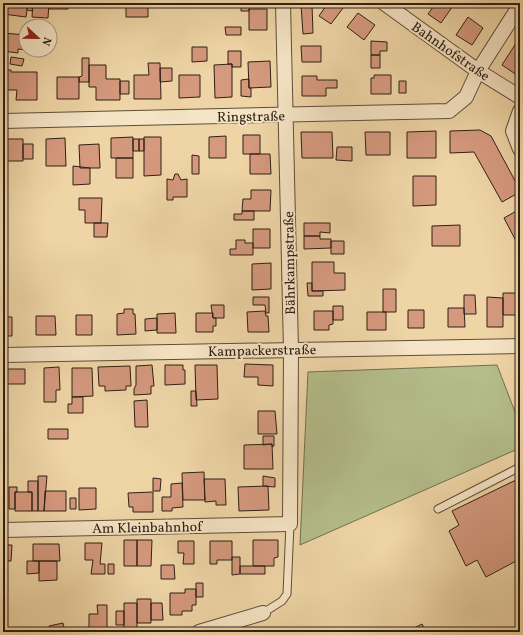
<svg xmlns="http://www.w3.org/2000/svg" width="523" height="635" viewBox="0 0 523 635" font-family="Vollkorn,serif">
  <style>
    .green { fill: #b4be8b; stroke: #726f50 }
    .building { fill: #d5997e; stroke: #2f2015 }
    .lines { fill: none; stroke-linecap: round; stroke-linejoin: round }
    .lane-casing { stroke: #5f4d39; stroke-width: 9 }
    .street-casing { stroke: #5f4d39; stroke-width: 16 }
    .lane { stroke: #f5e4c5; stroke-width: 7 }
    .street { stroke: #f5e4c5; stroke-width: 14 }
    .rail-casing { stroke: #2f2015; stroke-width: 4.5 }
    .rail { stroke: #f5e4c5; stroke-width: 3; stroke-dasharray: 9; stroke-linecap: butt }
    .labels { text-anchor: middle; stroke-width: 4; stroke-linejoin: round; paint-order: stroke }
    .street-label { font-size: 14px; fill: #2f2015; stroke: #f5e4c5 }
  </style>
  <rect width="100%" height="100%" fill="#efd5a6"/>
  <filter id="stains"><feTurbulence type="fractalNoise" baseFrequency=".005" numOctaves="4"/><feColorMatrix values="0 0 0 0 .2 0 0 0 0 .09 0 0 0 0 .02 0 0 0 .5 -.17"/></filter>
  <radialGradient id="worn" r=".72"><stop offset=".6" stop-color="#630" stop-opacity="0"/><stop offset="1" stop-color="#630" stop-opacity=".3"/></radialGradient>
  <path class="green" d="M497,365L520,425V448L300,545L308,372Z"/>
  <path class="building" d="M4,3H28L26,17L3,14Z
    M28,3H33L32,11L27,10Z
    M33,3H49L48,18L32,17Z
    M49,3H68V9H49Z
    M126,3H148V17H126Z
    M241,3H249V11H241Z
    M328,3L346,4L331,24L319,16Z
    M436,3H455L441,23L428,14Z
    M301,5H312L313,33L303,34Z
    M249,9H267V30H249Z
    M358,13L375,25L364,40L347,27Z
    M468,17L483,28L472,45L456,35Z
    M225,27H241V35H226Z
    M3,33L26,35V50L18,49V53L3,51Z
    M520,37V77L502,65Z
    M371,41L387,42V51H380V55H371Z
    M301,46H321V62H302Z
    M192,47H207V61L192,62Z
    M228,51H241V67H232V64H228Z
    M371,55H380V68H371Z
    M11,57L24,59L22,66L10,64Z
    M82,58H89V82H79V77L82,76Z
    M270,61L271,87L249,88L248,62Z
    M148,63H160L161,99H134V75H149Z
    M232,64V97L215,98L214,65Z
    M89,65H106V79H120V100H96V87H89Z
    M160,68H172V81L160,82Z
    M3,70H11V72H37V100H16L17,90H3Z
    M179,75H200V97L179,98Z
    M374,75H391V94H371V78H374Z
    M302,76H317V80H337V88H326V96H302Z
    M57,77H79V99H57Z
    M249,79V88H251V97L241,96V80Z
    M120,81H129V94H120Z
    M399,81H406V93H399Z
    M480,130L491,136L520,190V192L502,202L474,152L450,153V131Z
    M436,131V158H407V132Z
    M301,132H332L333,158H302Z
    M365,132H390V155H366Z
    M243,135H260V154H243Z
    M226,136V158H209V137Z
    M133,137V158H111V138Z
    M144,137H161V175L144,176Z
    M65,138L66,166H46V139Z
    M3,139H23V161H3Z
    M133,139H139V151H133Z
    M139,139H144V151H139Z
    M23,144H33V159H23Z
    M99,144L100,168H80L79,145Z
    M337,147H352V161L336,160Z
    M250,154H270L271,174H250Z
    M192,155L199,156V174H192Z
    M116,158H133V178H116Z
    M73,166L90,168V184L73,185Z
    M175,174H178L181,180L187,179V197H173V200H167V179L173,180Z
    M413,176H436V205L413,206Z
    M251,190H271L270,211H242L243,199H251Z
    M79,198H102L101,223H85V210H79Z
    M520,209V239L516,241L504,218Z
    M242,211H254V220H234V214H242Z
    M94,223H108L107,237H94Z
    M304,223H330V233L320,232V236H304Z
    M460,225V246H432V226Z
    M253,229H270V248H253Z
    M304,236H320V239H331V248L304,249Z
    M236,240H245V243H253V255H230V249H236Z
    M331,241H344V254H331Z
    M312,262H334V273H345V290L312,291Z
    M271,263V289L252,290V264Z
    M307,283H312V291H323V296H308Z
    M383,289H396V312H383Z
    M503,293H516V315H503Z
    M464,295H475L476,314H464Z
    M253,297H269V313H266L265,305H253Z
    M487,297L503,298V327H487Z
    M211,305H224V318H213Z
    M333,306H343V320H333Z
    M448,308H464L465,327H448Z
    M124,309H133V314H135L136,334L117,335V314L124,313Z
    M408,310H424V328H408Z
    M265,311L266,316H268L269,332H248L247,312Z
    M314,311H333V324L329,325V330H314Z
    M367,312H386V330H367Z
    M175,313L176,333H157V314Z
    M196,313H213V318H216V326H213V332H196Z
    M76,315H92V335H76Z
    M36,316H55L56,335H36Z
    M3,317H12V336H3Z
    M157,318V330L145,331V319Z
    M245,364L273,365V386L258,385V377H244Z
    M152,365L154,386H151V394L134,395V389L136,385V366Z
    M165,365H183V370H185V384L165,385Z
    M195,365H217L218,399L196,400Z
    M130,366L131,386H126V390L105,391V386H99L98,367Z
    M59,367L60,390H56V402H44V368Z
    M72,368H92L93,396L72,397Z
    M7,369H25V384H7Z
    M191,391H196L197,406H191Z
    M72,397H83V413H68V404H72Z
    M147,400L148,427H135L134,401Z
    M258,411H275L277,434H258Z
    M48,429H68V439H48Z
    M263,436H274V446L272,447V444L263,445Z
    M272,444L273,469H244V445Z
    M204,472L205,500H183L182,473Z
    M38,476H47L44,511H38Z
    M263,476L275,478V487L263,486Z
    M153,478L161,479L160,491H153Z
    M520,478V559L486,577L477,560L466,566L449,531L459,525L452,511Z
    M204,479H225L226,505H216V501L205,502Z
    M28,481H38V511H32V492H28Z
    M182,483L183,507L172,508V511H162V497H171V484Z
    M268,486L269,510L239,511L238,487Z
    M9,487H17V492H15V509H9Z
    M79,488H96V509L79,510Z
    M45,491H66V511H44Z
    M15,492H32V511H15Z
    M153,492V512H133V507H129L128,493Z
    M70,498H76V509H70Z
    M124,540H137V566H124Z
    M137,540H152L151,566H137Z
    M253,540H278V557L274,558V566H253Z
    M178,541H194V564H183L184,553H178Z
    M210,541H232V560H217V564H210Z
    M85,543H102L100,564H105V574H91L93,560H85Z
    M33,544H59L60,561H33Z
    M3,545H12L11,561H3Z
    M232,557H240V574L232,575Z
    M27,561H39V573L27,574Z
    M39,561H57V580L39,581Z
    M108,564H114V574H108Z
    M161,565H174L175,579H161Z
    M240,566H265V574H240Z
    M196,583H203V597H196Z
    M185,589H196V605H192V611H182V615H170V593H185Z
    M137,599H151V623H137Z
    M124,603H137V629H124Z
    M151,603H162L163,620H151Z
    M97,605H107V632H89V614H98Z
    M3,611H6L7,632H3Z
    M116,611H124V625H116Z
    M63,623L65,632H51L49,626Z
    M422,624L426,632H406Z"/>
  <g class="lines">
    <g class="lane-casing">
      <path id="lane" d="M438,509L520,467
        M263,613L282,601L287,594L290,524"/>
    </g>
    <g class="street-casing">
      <path id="street" d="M384,3L478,71L520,97
        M520,111L513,131L520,149
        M3,121L449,111L466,97L478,71L520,5
        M3,355L520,346
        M3,530L290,524L291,350L283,3
        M199,632L263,613"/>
    </g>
    <use href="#lane" class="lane"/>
    <use href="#street" class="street"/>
    <g class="rail-casing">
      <path id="rail" d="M512,632L520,629"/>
    </g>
    <use href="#rail" class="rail"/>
  </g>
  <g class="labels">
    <g class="street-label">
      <text transform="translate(451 51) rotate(35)" y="5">Bahnhofstraße</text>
      <text transform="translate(251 116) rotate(-1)" y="5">Ringstraße</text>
      <text transform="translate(289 263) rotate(-91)" y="5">Bährkampstraße</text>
      <text transform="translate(262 350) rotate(-1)" y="5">Kampackerstraße</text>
      <text transform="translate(147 527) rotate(-1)" y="5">Am Kleinbahnhof</text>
    </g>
  </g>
  <rect width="523" height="635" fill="none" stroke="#efd5a6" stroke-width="16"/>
  <rect x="4" y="4" width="515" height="627" fill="none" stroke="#2f2015" stroke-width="2"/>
  <rect x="8" y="8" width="507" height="619" fill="none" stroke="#2f2015"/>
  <g transform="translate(38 38) rotate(112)"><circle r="19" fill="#f5e4c5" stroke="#a6967f"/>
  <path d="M0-3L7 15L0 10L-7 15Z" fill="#8f2418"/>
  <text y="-6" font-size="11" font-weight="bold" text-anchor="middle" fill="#2f2015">N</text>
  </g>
  <rect width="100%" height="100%" filter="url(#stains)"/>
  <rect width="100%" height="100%" fill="url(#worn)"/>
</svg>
